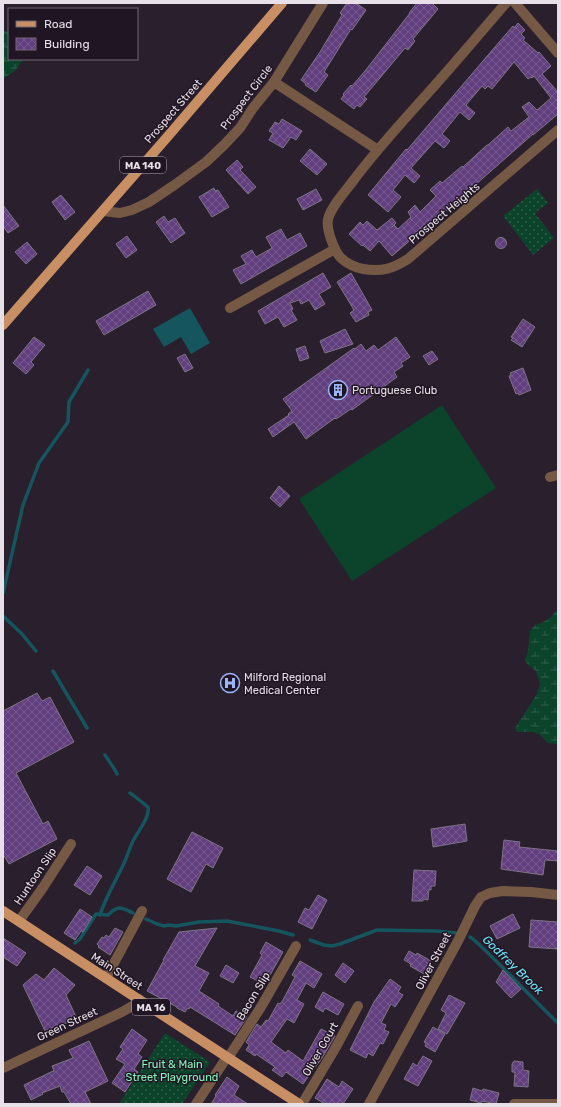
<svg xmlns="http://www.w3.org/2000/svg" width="561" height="1107" viewBox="0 0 561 1107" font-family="Rubik,sans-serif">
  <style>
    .grass { fill: url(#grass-dots) }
    .wetland { fill: url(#wetland-marsh) }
    .garden { fill: #0c432b }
    .water { fill: #14555e }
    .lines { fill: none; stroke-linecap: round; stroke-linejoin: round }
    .stream { stroke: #14555e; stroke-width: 3.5 }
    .building { fill: url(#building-cross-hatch); stroke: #7d7486 }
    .minor { stroke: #755945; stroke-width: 10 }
    .major { stroke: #c88e64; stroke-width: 10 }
    .labels { text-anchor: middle; stroke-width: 3; stroke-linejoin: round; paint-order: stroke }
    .shield { fill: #201522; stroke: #aca3ad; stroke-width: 1 }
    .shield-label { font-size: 10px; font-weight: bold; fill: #e8e0e9 }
    .street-label { font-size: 11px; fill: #e8e0e9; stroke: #201522 }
    .poi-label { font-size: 11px; fill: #e8e0e9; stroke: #201522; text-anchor: start }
    .park-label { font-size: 11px; fill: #82f7bc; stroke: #201522 }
    .water-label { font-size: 12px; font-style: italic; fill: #6fe5f9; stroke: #201522 }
  </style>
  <defs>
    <pattern id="grass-dots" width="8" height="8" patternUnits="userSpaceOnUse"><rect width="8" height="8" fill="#0c432b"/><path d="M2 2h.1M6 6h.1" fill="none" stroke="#2f5e4a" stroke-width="1.8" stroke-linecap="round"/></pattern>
    <pattern id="wetland-marsh" width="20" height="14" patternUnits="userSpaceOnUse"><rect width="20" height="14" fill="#0c432b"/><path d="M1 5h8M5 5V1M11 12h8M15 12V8" fill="none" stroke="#2f5e4a"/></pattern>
    <pattern id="building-cross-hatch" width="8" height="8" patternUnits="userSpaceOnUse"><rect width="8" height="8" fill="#613f7e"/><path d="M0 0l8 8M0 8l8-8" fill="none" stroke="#785a90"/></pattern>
  </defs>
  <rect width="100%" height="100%" fill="#2a1f2c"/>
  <path class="grass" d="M537,189L548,203L535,213L554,238L533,255L503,216Z
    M165,1033L210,1062L182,1104H119Z"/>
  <path class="wetland" d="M3,31L9,32V59H23L16,70L3,79Z
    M558,609V744L548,743L539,734L533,732H517L515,728L537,694L540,684L536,671L527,664L525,660L528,651L530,631L534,626L549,619Z"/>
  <path class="garden" d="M442,405L496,488L352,581L299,499Z"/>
  <path class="water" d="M190,308L210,343L191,354L181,337L164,347L153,329Z"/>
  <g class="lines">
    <path class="stream" d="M3,593L23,505L39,463L68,422L69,402L88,370
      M3,616L22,634L36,651
      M53,671L87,728
      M105,755L115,770L117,774
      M100,915C106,896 117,879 125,861C128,854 130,847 133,841C138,831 150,818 148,807L133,795L130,793
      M146,919L157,924L164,926L169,925L176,926L199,922L227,921L279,931L293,935
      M470,937L473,939C503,966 529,996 558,1023
      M310,940L324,945L332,946L340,944L377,930L436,931L456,933
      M75,943L80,939L96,914L108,915C118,905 121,907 133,913"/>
  </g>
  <path class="building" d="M347,3H356L366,10L352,30L351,29L324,72L328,75L316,92L305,85L306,84L301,80L320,52L342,15L340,13Z
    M417,3H432L438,9L413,39L415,41L408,50L405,48L364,97L367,99L360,107L357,105L354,109L341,99L344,95L343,94L351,85L352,86L365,71L410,13H409Z
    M518,23L525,30L521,34L525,38L523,40L538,53L539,52L551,66L542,74L558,92V114L533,135V134L466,193L465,192L445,212L444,211L392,256L379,241L370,251L363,245L362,246L349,234L360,222L363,225L367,221L377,230L392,218L396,223L391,228L394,225L398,229L411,217L408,212L415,205L420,212L436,196L430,190L440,181L442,183L462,166L463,167L487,145H488L508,127L511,131L529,117L522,107L529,102L537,110L551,98L534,76L532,78L531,77L528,79L514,62L492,89L488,86L485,89L482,86L466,105L475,113L469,120L460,112L442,134L450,141L444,148L435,141L411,168L420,176L414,183L405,175L393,190L401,197L388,212L368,195L406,149L407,150L500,41L513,26L514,28Z
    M282,119L302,131L296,140L291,137L283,148L269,140L273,133L269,131L275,122L279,124Z
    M310,149L327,164L317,175L300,161Z
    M237,160L243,167L240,170L256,187L248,194L226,170Z
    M214,188L215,191L218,190L229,207L212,217L199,197Z
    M316,189L322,200L303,210L297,199Z
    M61,195L75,212L65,220L52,202Z
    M3,205L19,226L8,233L3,226Z
    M164,216L168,222L175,218L185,233L171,243L156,222Z
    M281,229L287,240L300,233L307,246L241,284L233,270L246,264L241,256L252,250L256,257L272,248L266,237Z
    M127,236L137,250L126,258L116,244Z
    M495.5 243a5.5 5.5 0 1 1 11 0a5.5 5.5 0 1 1-11 0Z
    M27,242L37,254L26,264L15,252Z
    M323,273L331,287L319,294L325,304L315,310L309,300L301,304L299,300L290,303L293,309L291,310L297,320L284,327L278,317L265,324L258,311Z
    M351,273L372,310L368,312L369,315L356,322L350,313L354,310L337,282Z
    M148,291L156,305L104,335L96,321Z
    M523,319L535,327L522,347L511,340L513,338L511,337Z
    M345,329L353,344L325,353L320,341Z
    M34,337L45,345L31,362L34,365L26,374L13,363Z
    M396,337L410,357L401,363L403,366L394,372L397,377L352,410L351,409L336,419L335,418L306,439L294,422L273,437L268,429L289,415L288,414L292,411L283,399L354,348L355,349L361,344L366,351L374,345L378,350Z
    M305,346L309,358L300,361L296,349Z
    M432,351L438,359L429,365L423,356Z
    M185,354L193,368L185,372L177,358Z
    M523,368L531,390L519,395L518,393L516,394L509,376L511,375L510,373Z
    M279,486L290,496L280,507L270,498Z
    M37,693L42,701L50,697L74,742L16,773L43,824L48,821L57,839L9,864L3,854V711Z
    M465,824L467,841L433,847L431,829Z
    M192,832L223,848L213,868L206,864L191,892L167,879Z
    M504,840L520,842L519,847L558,851V861L545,860L543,875L501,869Z
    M87,866L102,876L90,895L74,885Z
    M414,870L436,871L435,886H431V890L429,889L428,900L423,899V901H412Z
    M318,895L327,900L312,929L298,922L305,908L309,910Z
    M80,909L92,917L83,932L81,931L75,940L64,933Z
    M513,914L520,928L497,939L490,926Z
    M531,920L558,922V949L529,947Z
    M115,928L123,932L110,955L98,947L99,946L97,944L102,937L104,938L106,935L109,937Z
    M217,928L195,966L209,973L199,991L219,1004L218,1006L233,1016L236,1011L247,1017L235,1035L190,1007L189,1009L188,1008L185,1012L177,1008V1007L147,991L164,960H163L179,932Z
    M3,938L26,953L17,966L3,957Z
    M266,942L283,952L265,984L259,980L258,981L250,977L262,955L260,953Z
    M409,951L416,955L417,953L431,961L424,974L410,966L411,964L404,960Z
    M300,961L322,974L314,988L306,983L297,1000L304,1004L294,1023L287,1019L271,1042L286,1053L288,1050L303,1061L321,1029L335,1036L322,1058L303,1084L286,1072L282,1077L272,1070L275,1067L256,1054L255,1056L246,1050L249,1045L246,1042L257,1024L261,1027L266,1020L268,1021L278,1003L280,1004L283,1000L295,977L292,975Z
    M343,963L354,971L345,983L335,975Z
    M226,965L239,973L233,983L220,976Z
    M54,968L75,985L66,995L77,1019L45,1031L23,985L36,974L44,980Z
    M503,970L521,989L511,998L496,982Z
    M390,979L401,987L398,992L403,995L395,1007L391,1004L381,1023L386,1025L384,1030L389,1032L383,1044L380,1043L373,1056L368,1053L366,1058L350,1050L374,1002Z
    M323,992L344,1004L338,1015L325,1008L323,1012L315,1007Z
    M449,995L465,1003L447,1034L438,1029L446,1013L441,1010Z
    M433,1027L445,1034L435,1052L425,1046L426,1043L424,1042Z
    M132,1029L147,1040L138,1054L142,1057L134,1069L138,1072L125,1092L112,1083L125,1064L116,1059L123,1049L120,1047Z
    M89,1041L108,1081L85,1092L91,1104H71L64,1092H62L60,1086L42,1093L43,1094L31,1100L24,1085L51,1072L54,1071L52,1066L73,1058L69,1050Z
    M423,1056L432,1061L418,1086L404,1079L413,1063L417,1066Z
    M514,1061L523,1062V1070L529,1071L528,1087L514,1086L515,1072H512V1064Z
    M227,1077L239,1086L234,1095L248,1104H211L216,1096L215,1095Z
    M327,1079L339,1087L342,1081L353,1089L343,1104H325L315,1098Z
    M473,1088L482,1091L483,1089L499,1093L496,1104L482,1101L481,1103L470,1100Z"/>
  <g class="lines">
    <path class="minor" d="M506,3C480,33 455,63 428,93C403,121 376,150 353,181C345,192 332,205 328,219C326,229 334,251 341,258C346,263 356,268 363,269C382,272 392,269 408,259L558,130
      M515,3L558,53
      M274,82L378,150
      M103,211L120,213L132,210L149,202L173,186L206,162L224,145L240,128L253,108L274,82L323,3
      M230,308L335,249
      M550,477L558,475
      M19,921L42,889L71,844
      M106,978L142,911
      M228,1058L261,1007L296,946
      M3,1068L122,1012L134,1005L139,999
      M196,1104L227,1057
      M302,1104L336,1047L358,1006
      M369,1104L458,941L475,906L481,897L490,893L503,891L531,892L558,895
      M514,1104H558"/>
    <path class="major" d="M3,325L169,135L282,3
      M3,911L299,1104"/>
  </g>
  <defs>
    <g id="building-ring" transform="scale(1)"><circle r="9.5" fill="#201522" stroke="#9ab5fd" stroke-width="1.5"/><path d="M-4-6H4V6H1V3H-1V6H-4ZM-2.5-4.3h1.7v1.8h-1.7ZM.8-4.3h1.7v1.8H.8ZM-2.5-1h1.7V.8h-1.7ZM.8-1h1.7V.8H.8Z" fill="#9ab5fd"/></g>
    <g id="hospital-ring" transform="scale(1)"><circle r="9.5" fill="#201522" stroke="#9ab5fd" stroke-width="1.5"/><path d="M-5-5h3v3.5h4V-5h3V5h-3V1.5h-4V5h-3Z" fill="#9ab5fd"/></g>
  </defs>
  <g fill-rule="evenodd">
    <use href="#building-ring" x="338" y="390"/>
    <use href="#hospital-ring" x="230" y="683"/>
  </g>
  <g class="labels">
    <g class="shield">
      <rect x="120" y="157" width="46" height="16" rx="3"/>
      <rect x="132" y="999" width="38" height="16" rx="3"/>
    </g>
    <g class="shield-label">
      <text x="143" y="169">MA 140</text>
      <text x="151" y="1011">MA 16</text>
    </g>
    <g class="street-label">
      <text transform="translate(246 97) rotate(-53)" y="4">Prospect Circle</text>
      <text transform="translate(173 111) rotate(-49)" y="4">Prospect Street</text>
      <text transform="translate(444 213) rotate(-40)" y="4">Prospect Heights</text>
      <text transform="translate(35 876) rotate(-56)" y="4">Huntoon Slip</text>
      <text transform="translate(433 961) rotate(-62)" y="4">Oliver Street</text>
      <text transform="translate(117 971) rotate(33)" y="4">Main Street</text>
      <text transform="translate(253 996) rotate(-59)" y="4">Bacon Slip</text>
      <text transform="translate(67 1024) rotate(-25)" y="4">Green Street</text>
      <text transform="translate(320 1049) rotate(-60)" y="4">Oliver Court</text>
    </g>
    <g class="poi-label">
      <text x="352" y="394">Portuguese Club</text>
      <text x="244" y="681">Milford Regional<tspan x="244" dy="13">Medical Center</tspan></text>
    </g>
    <g class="park-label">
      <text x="172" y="1068">Fruit &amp; Main<tspan x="172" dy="13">Street Playground</tspan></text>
    </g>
    <g class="water-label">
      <text transform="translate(513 965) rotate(44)" y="4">Godfrey Brook</text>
    </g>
  </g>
  <rect width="561" height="1107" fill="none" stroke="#e8e0e9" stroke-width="8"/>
  <rect x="8" y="8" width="130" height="52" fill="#201522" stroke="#706672"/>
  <rect x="16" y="21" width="20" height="6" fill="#c88e64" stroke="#706672"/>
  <text x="44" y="28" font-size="12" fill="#e8e0e9">Road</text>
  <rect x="16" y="38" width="20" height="12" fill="url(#building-cross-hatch)" stroke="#706672"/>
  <text x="44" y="48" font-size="12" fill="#e8e0e9">Building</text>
</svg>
